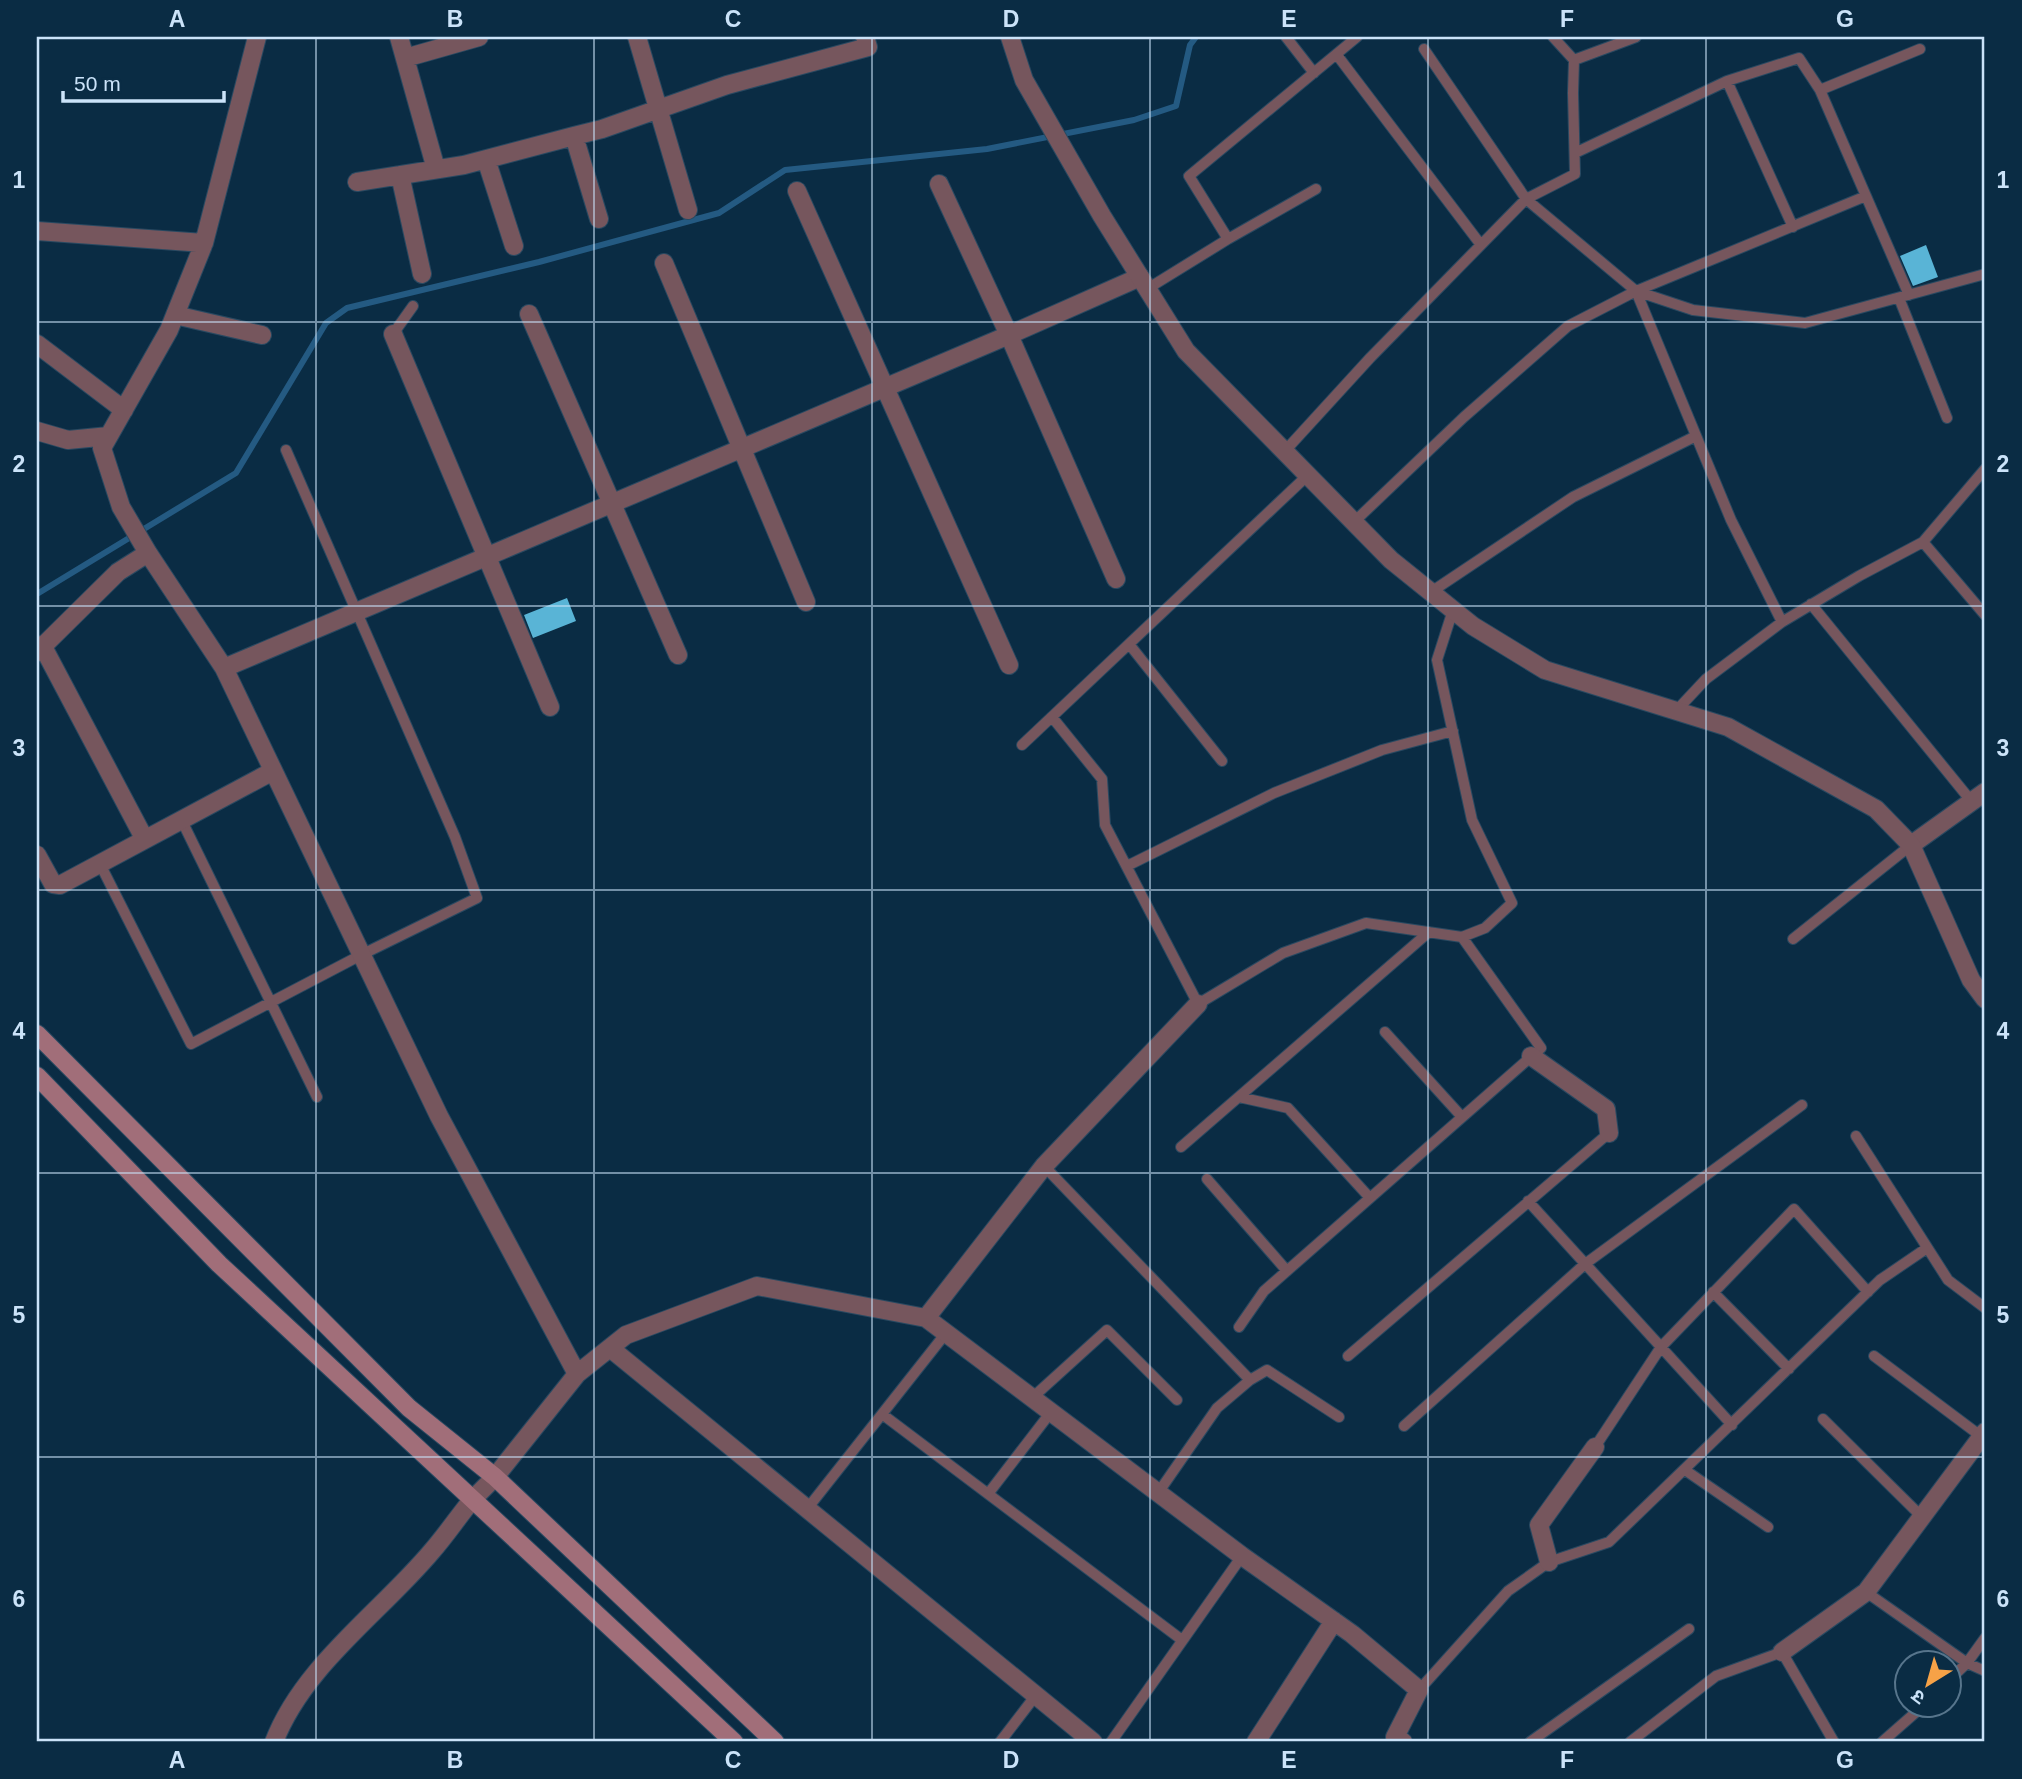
<svg xmlns="http://www.w3.org/2000/svg" width="2022" height="1779" viewBox="0 0 2022 1779" font-family="Helvetica,'Noto Sans Devanagari',sans-serif">
  <style>
    .lines { fill: none; stroke-linecap: round; stroke-linejoin: round }
    .stream { stroke: #245a82; stroke-width: 6 }
    .building { fill: #59b4d6 }
    .service-casing { stroke: #294961; stroke-width: 12 }
    .minor-casing { stroke: #294961; stroke-width: 20 }
    .tertiary-casing { stroke: #294961; stroke-width: 20 }
    .secondary-casing { stroke: #294961; stroke-width: 20 }
    .service { stroke: #76565d; stroke-width: 10 }
    .minor { stroke: #76565d; stroke-width: 18 }
    .tertiary { stroke: #76565d; stroke-width: 18 }
    .secondary { stroke: #a16e79; stroke-width: 18 }
    .grid { fill: none; stroke: #cbe3f9; stroke-width: 2; stroke-opacity: 0.55 }
    .neatline { fill: none; stroke: #cbe3f9; stroke-width: 2.5 }
    .grid-label { font-size: 23px; text-anchor: middle; font-weight: bold; fill: #cbe3f9 }
  </style>
  <rect width="100%" height="100%" fill="#0a2c44"/>
  <g class="lines">
    <path class="stream" d="M37,594L236,473L326,323L347,308L539,262L719,213L785,170L987,149L1134,120L1176,106L1190,45L1196,37"/>
  </g>
  <path class="building" d="M1926,245L1938,277L1913,286L1900,256Z
    M567,598L576,621L533,638L524,615Z"/>
  <g class="lines">
    <g class="service-casing">
      <path id="service" d="M1286,37L1314,73
        M1553,37L1574,60
        M1424,49L1526,199L1636,291L1693,310L1805,323L1985,274
        M1337,55L1481,245
        M1727,81L1793,227
        M1575,153L1727,81L1799,58L1820,90
        M1228,239L1189,176L1357,37
        M1147,289L1228,239L1316,189
        M1636,291L1731,520L1782,622
        M1909,295L1820,90L1920,49
        M1899,298L1947,418
        M393,334L413,306
        M1284,452L1370,358L1526,199L1575,174L1573,93L1574,60L1636,37
        M1354,522L1464,417L1568,326L1636,291L1866,196
        M1923,542L1985,615
        M1431,592L1573,497L1696,436
        M1811,604L1972,802
        M1129,644L1222,761
        M1676,711L1706,679L1782,622L1859,576L1923,542L1985,469
        M1052,717L1102,779L1105,825L1198,1004L1283,953L1366,923L1462,937L1485,928L1512,903L1472,820L1437,660L1453,610
        M1022,745L1308,475
        M181,819L317,1097
        M99,862L191,1044L361,955L477,898L455,837L286,450
        M1127,866L1274,793L1382,750L1453,731
        M1793,939L1911,845
        M1385,1032L1462,1117
        M1239,1097L1288,1108L1370,1198
        M1856,1136L1948,1280L1985,1308
        M1181,1147L1429,932
        M1044,1166L1250,1380
        M1207,1179L1287,1271
        M1528,1201L1732,1425
        M1713,1292L1789,1369
        M1239,1327L1264,1291L1541,1048L1462,937
        M1348,1356L1609,1133
        M1874,1356L1982,1437
        M1032,1398L1107,1330L1177,1400
        M882,1414L1182,1640
        M1823,1419L1921,1516
        M1404,1426L1585,1264L1802,1105
        M1595,1447L1661,1347L1794,1209L1868,1292
        M1685,1470L1768,1527
        M1158,1493L1217,1408L1250,1380L1267,1370L1339,1417
        M988,1494L1051,1412
        M807,1509L946,1333
        M1866,1592L1967,1663L1985,1671
        M1948,1681L1967,1663L1985,1638
        M1419,1690L1508,1591L1549,1562L1609,1542L1880,1280L1927,1248
        M1000,1742L1036,1695
        M1111,1742L1242,1556
        M1530,1742L1689,1629
        M1630,1742L1716,1676L1782,1652L1834,1742
        M1882,1742L1923,1706"/>
    </g>
    <g class="minor-casing">
      <path id="minor" d="M257,37L204,243L169,330L102,448L121,507L148,553L224,668L439,1116L577,1374L495,1477L472,1500
        M399,37L436,169
        M637,37L688,210
        M405,58L479,37
        M574,136L599,219
        M486,159L514,246
        M400,175L422,274
        M357,182L464,165L574,136L602,129L727,85L868,47L865,37
        M939,184L1009,335L1116,579
        M797,191L1009,665
        M37,231L204,243
        M664,263L806,602
        M529,314L678,655
        M175,315L262,335
        M393,334L550,707
        M37,344L124,410
        M37,431L68,440L109,436
        M42,645L144,838
        M37,652L118,572L148,553
        M224,668L1009,335L1140,277
        M1911,845L1985,792
        M37,855L53,884L60,885L273,771
        M1531,1056L1606,1109L1609,1133
        M926,1318L1044,1166L1198,1004
        M610,1348L1093,1742
        M577,1374L626,1335L757,1286L926,1318L1242,1556L1352,1634L1419,1690L1395,1737L1403,1742
        M1549,1562L1539,1525L1595,1447
        M1782,1652L1866,1592L1985,1432
        M1256,1742L1334,1621"/>
    </g>
    <g class="tertiary-casing">
      <path id="tertiary" d="M1010,37L1024,80L1102,216L1186,351L1391,560L1473,626L1545,670L1728,727L1876,809L1911,845L1971,980L1985,999
        M274,1742C303,1666 380,1613 432,1551C446,1535 458,1517 472,1500"/>
    </g>
    <g class="secondary-casing">
      <path id="secondary" d="M37,1034L409,1408L495,1477L775,1742
        M37,1076L219,1264L734,1742"/>
    </g>
    <use href="#service" class="service"/>
    <use href="#minor" class="minor"/>
    <use href="#tertiary" class="tertiary"/>
    <use href="#secondary" class="secondary"/>
  </g>
  <path class="grid" d="M316,37V1742M594,37V1742M872,37V1742M1150,37V1742M1428,37V1742M1706,37V1742M37,322H1985M37,606H1985M37,890H1985M37,1173H1985M37,1457H1985"/>
  <rect width="2022" height="1779" fill="none" stroke="#0a2c44" stroke-width="77"/>
  <g transform="translate(1928 1684) rotate(217)"><circle r="33" fill="#0a2c44" stroke="#57758c" stroke-width="2"/>
  <path d="M0-5L12 26L0 18L-12 26Z" fill="#f6a247"/>
  <text y="-10" font-size="19" font-weight="bold" text-anchor="middle" fill="#cbe3f9">उ</text>
  </g>
  <path d="M63 91v10h161v-10" fill="none" stroke="#cbe3f9" stroke-width="3.5"/>
  <text x="74" y="91" font-size="21" fill="#cbe3f9" stroke="#0a2c44" stroke-width="5" paint-order="stroke">50 m</text>
  <rect x="38" y="38" width="1945" height="1702" class="neatline"/>
  <g class="grid-label">
    <text x="177" y="27">A</text>
    <text x="455" y="27">B</text>
    <text x="733" y="27">C</text>
    <text x="1011" y="27">D</text>
    <text x="1289" y="27">E</text>
    <text x="1567" y="27">F</text>
    <text x="1845" y="27">G</text>
    <text x="19" y="188">1</text>
    <text x="2003" y="188">1</text>
    <text x="19" y="472">2</text>
    <text x="2003" y="472">2</text>
    <text x="19" y="756">3</text>
    <text x="2003" y="756">3</text>
    <text x="19" y="1039">4</text>
    <text x="2003" y="1039">4</text>
    <text x="19" y="1323">5</text>
    <text x="2003" y="1323">5</text>
    <text x="19" y="1607">6</text>
    <text x="2003" y="1607">6</text>
    <text x="177" y="1768">A</text>
    <text x="455" y="1768">B</text>
    <text x="733" y="1768">C</text>
    <text x="1011" y="1768">D</text>
    <text x="1289" y="1768">E</text>
    <text x="1567" y="1768">F</text>
    <text x="1845" y="1768">G</text>
  </g>
</svg>
